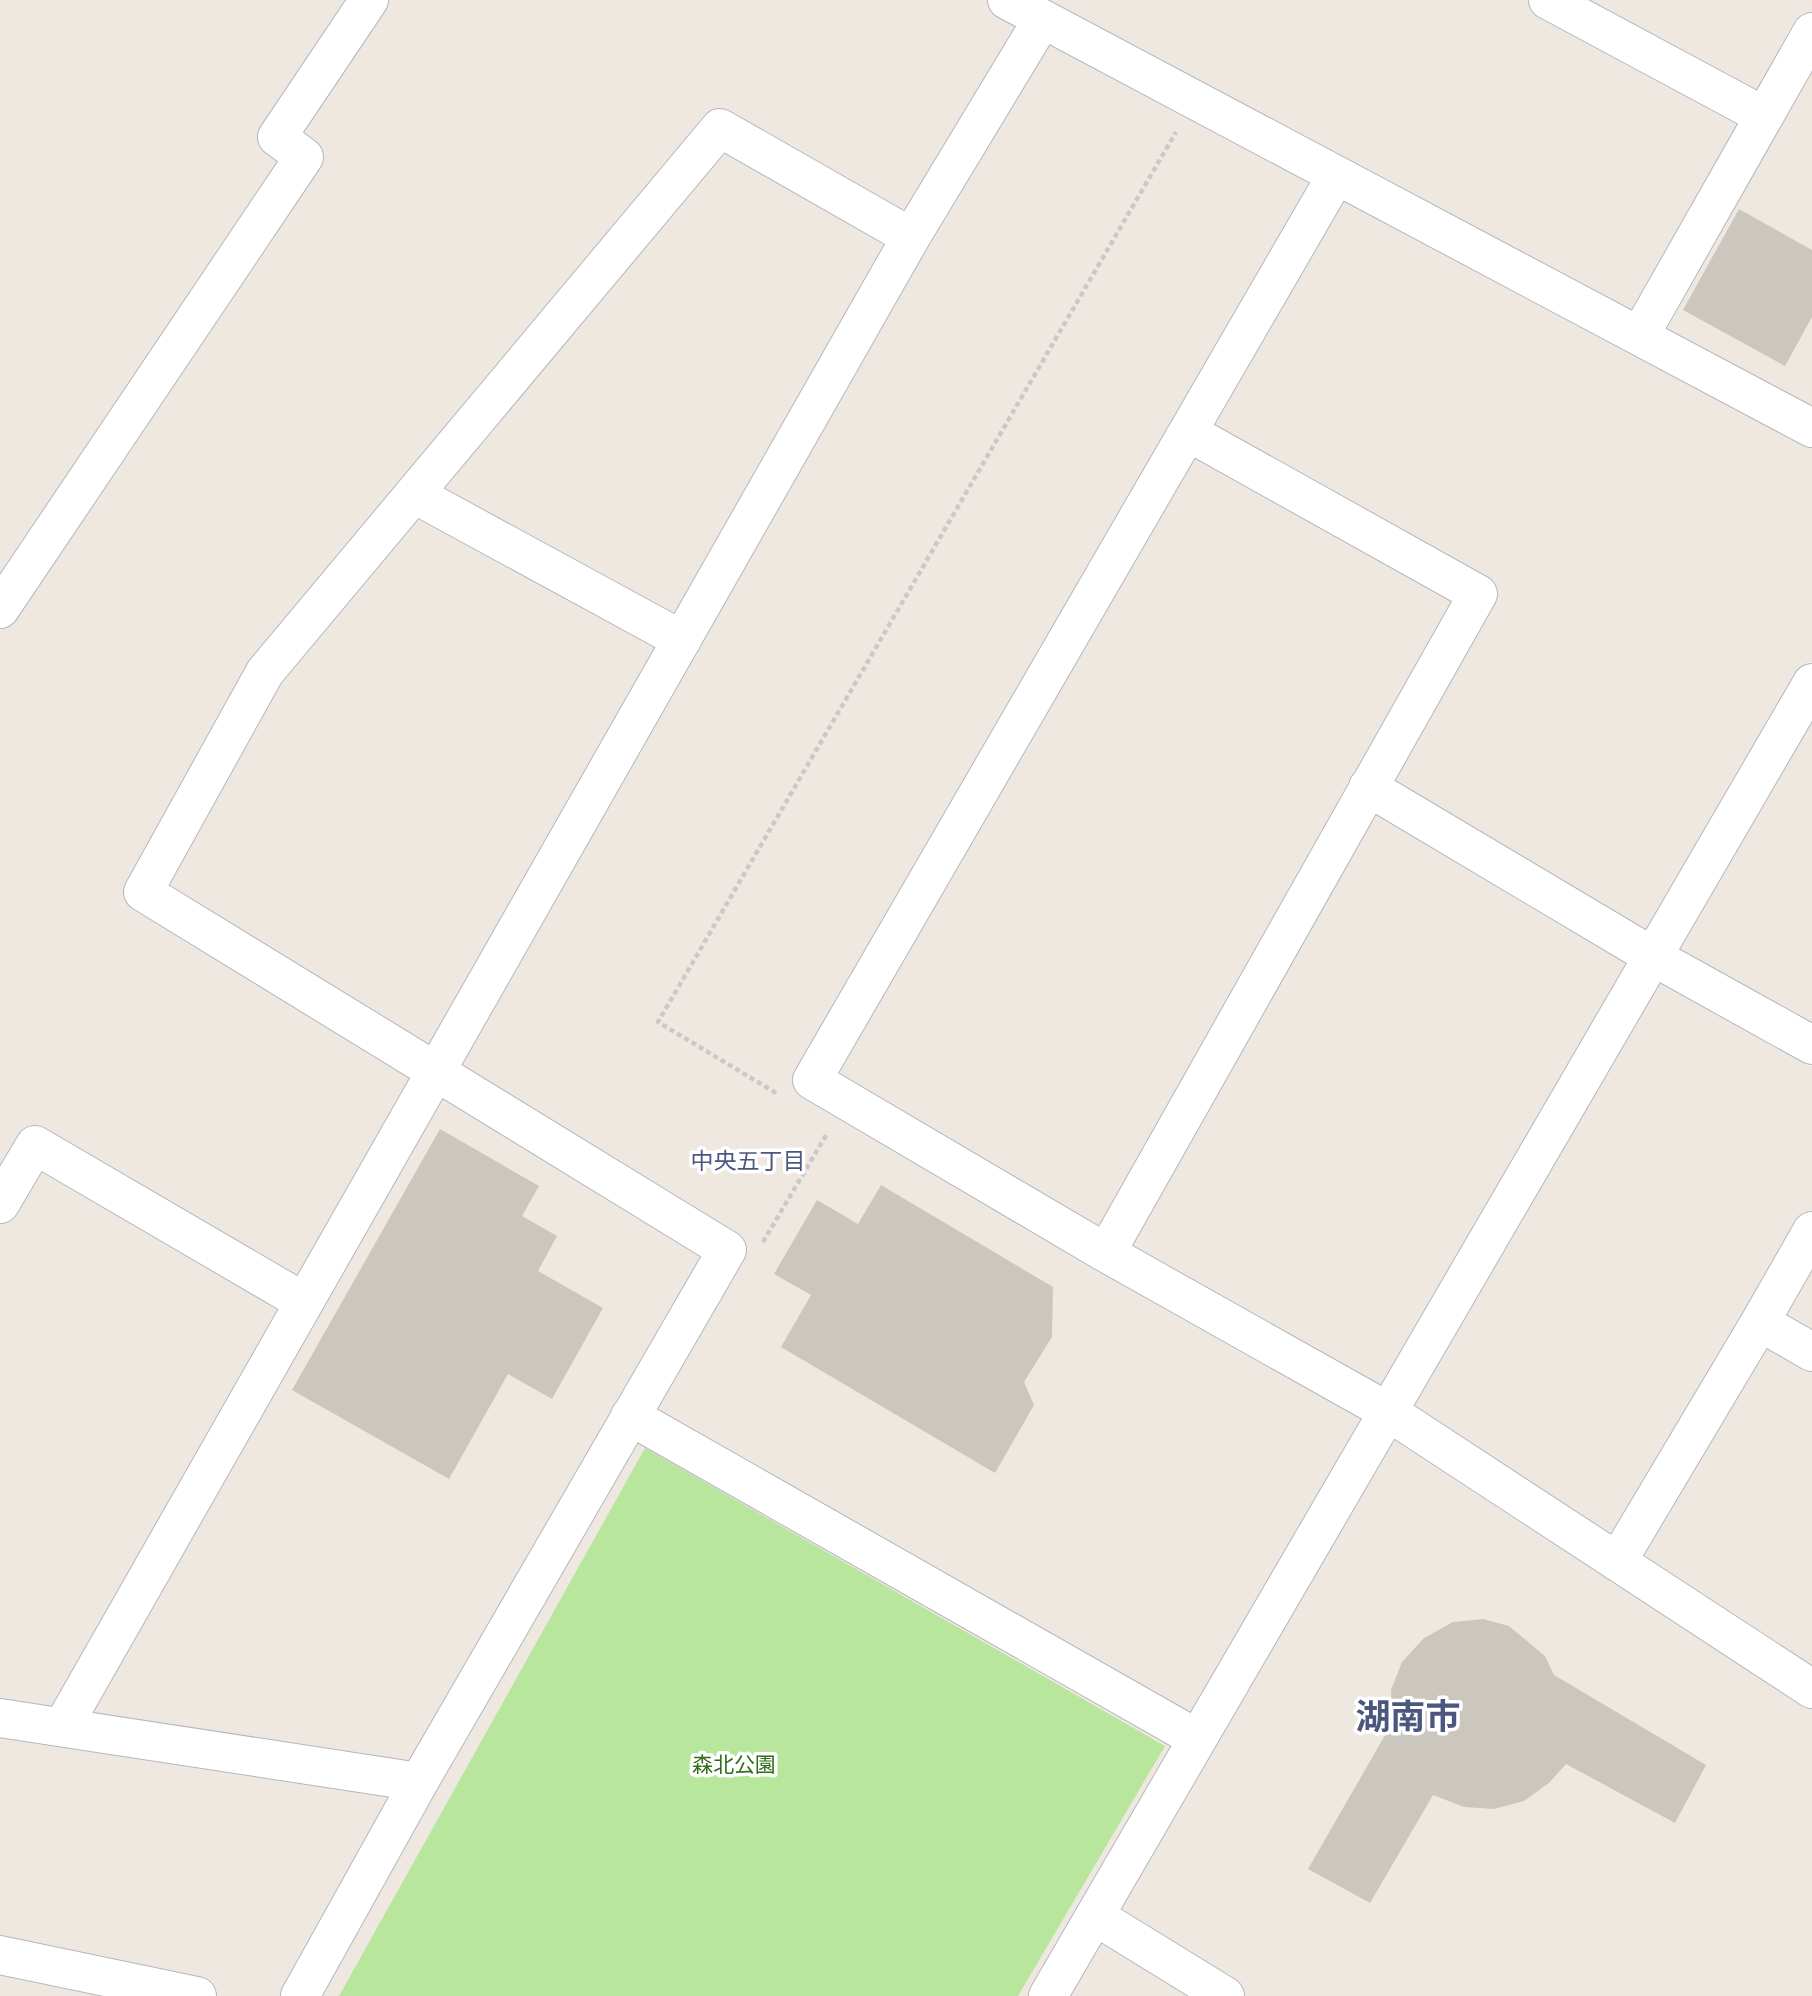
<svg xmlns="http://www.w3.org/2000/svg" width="1812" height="1996" viewBox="0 0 1812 1996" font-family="'Titillium Web','Noto Sans JP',sans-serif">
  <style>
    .green { fill: #b8e69d }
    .building { fill: #cbc6be }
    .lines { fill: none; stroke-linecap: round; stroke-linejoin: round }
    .minor-casing { stroke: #b4b7c1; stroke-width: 40 }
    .path { stroke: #c9c9c9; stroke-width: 4.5; stroke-dasharray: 5 3.5; stroke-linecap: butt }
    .minor { stroke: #fff; stroke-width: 38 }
    .labels { text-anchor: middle; stroke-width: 7; stroke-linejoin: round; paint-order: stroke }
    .park-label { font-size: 21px; fill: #2f6e1a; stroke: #fff }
    .neighbourhood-label { font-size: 23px; fill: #4c5780; stroke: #fff }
    .town-label { font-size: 35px; font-weight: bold; fill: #4c5780; stroke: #fff }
  </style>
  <rect width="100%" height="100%" fill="#efe8e0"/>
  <path class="green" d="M645,1448L1165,1746L1018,1996H339Z"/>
  <path class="building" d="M1739,209L1812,250V317L1785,366L1683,310Z
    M440,1129L539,1186L522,1216L557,1236L538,1271L603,1308L552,1399L508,1374L449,1479L292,1390Z
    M881,1185L1053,1287L1052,1337L1024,1382L1034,1405L995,1473L781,1347L811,1295L774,1274L817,1200L858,1224Z
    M1483,1619L1509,1626L1545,1656L1554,1675L1706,1765L1675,1823L1566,1764L1549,1783L1524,1801L1494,1809L1464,1807L1433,1795L1370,1903L1308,1869L1392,1723L1391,1690L1402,1662L1424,1638L1453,1622Z"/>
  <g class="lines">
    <g class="minor-casing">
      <path id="minor" d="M1007,0L1812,428
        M1548,0L1764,116
        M1336,176L812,1080L1106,1253L1387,1411L1812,1689
        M1640,335L1812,32
        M414,494L682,640
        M0,609L304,157L277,137L369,0
        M1368,787L1652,956L1812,1045
        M0,1204L35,1145L304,1302
        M1106,1253L1478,594L1188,432
        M1760,1322L1812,1231
        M630,1416L1196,1738
        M1617,1562L1760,1322L1812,1352
        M0,1718L419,1782
        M63,1726L911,237L1042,20
        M1095,1916L1225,1996
        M0,1955L197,1996
        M300,1996L419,1782L727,1250L143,892L265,672L720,128L911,237
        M1048,1996L1812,683"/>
    </g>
    <path class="path" d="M776,1093L658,1022L1176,132
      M763,1242L828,1132"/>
    <use href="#minor" class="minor"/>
  </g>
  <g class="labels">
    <g class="park-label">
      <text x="734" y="1772">森北公園</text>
    </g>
    <g class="neighbourhood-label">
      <text x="748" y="1169">中央五丁目</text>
    </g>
    <g class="town-label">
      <text x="1408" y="1729">湖南市</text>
    </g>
  </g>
</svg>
